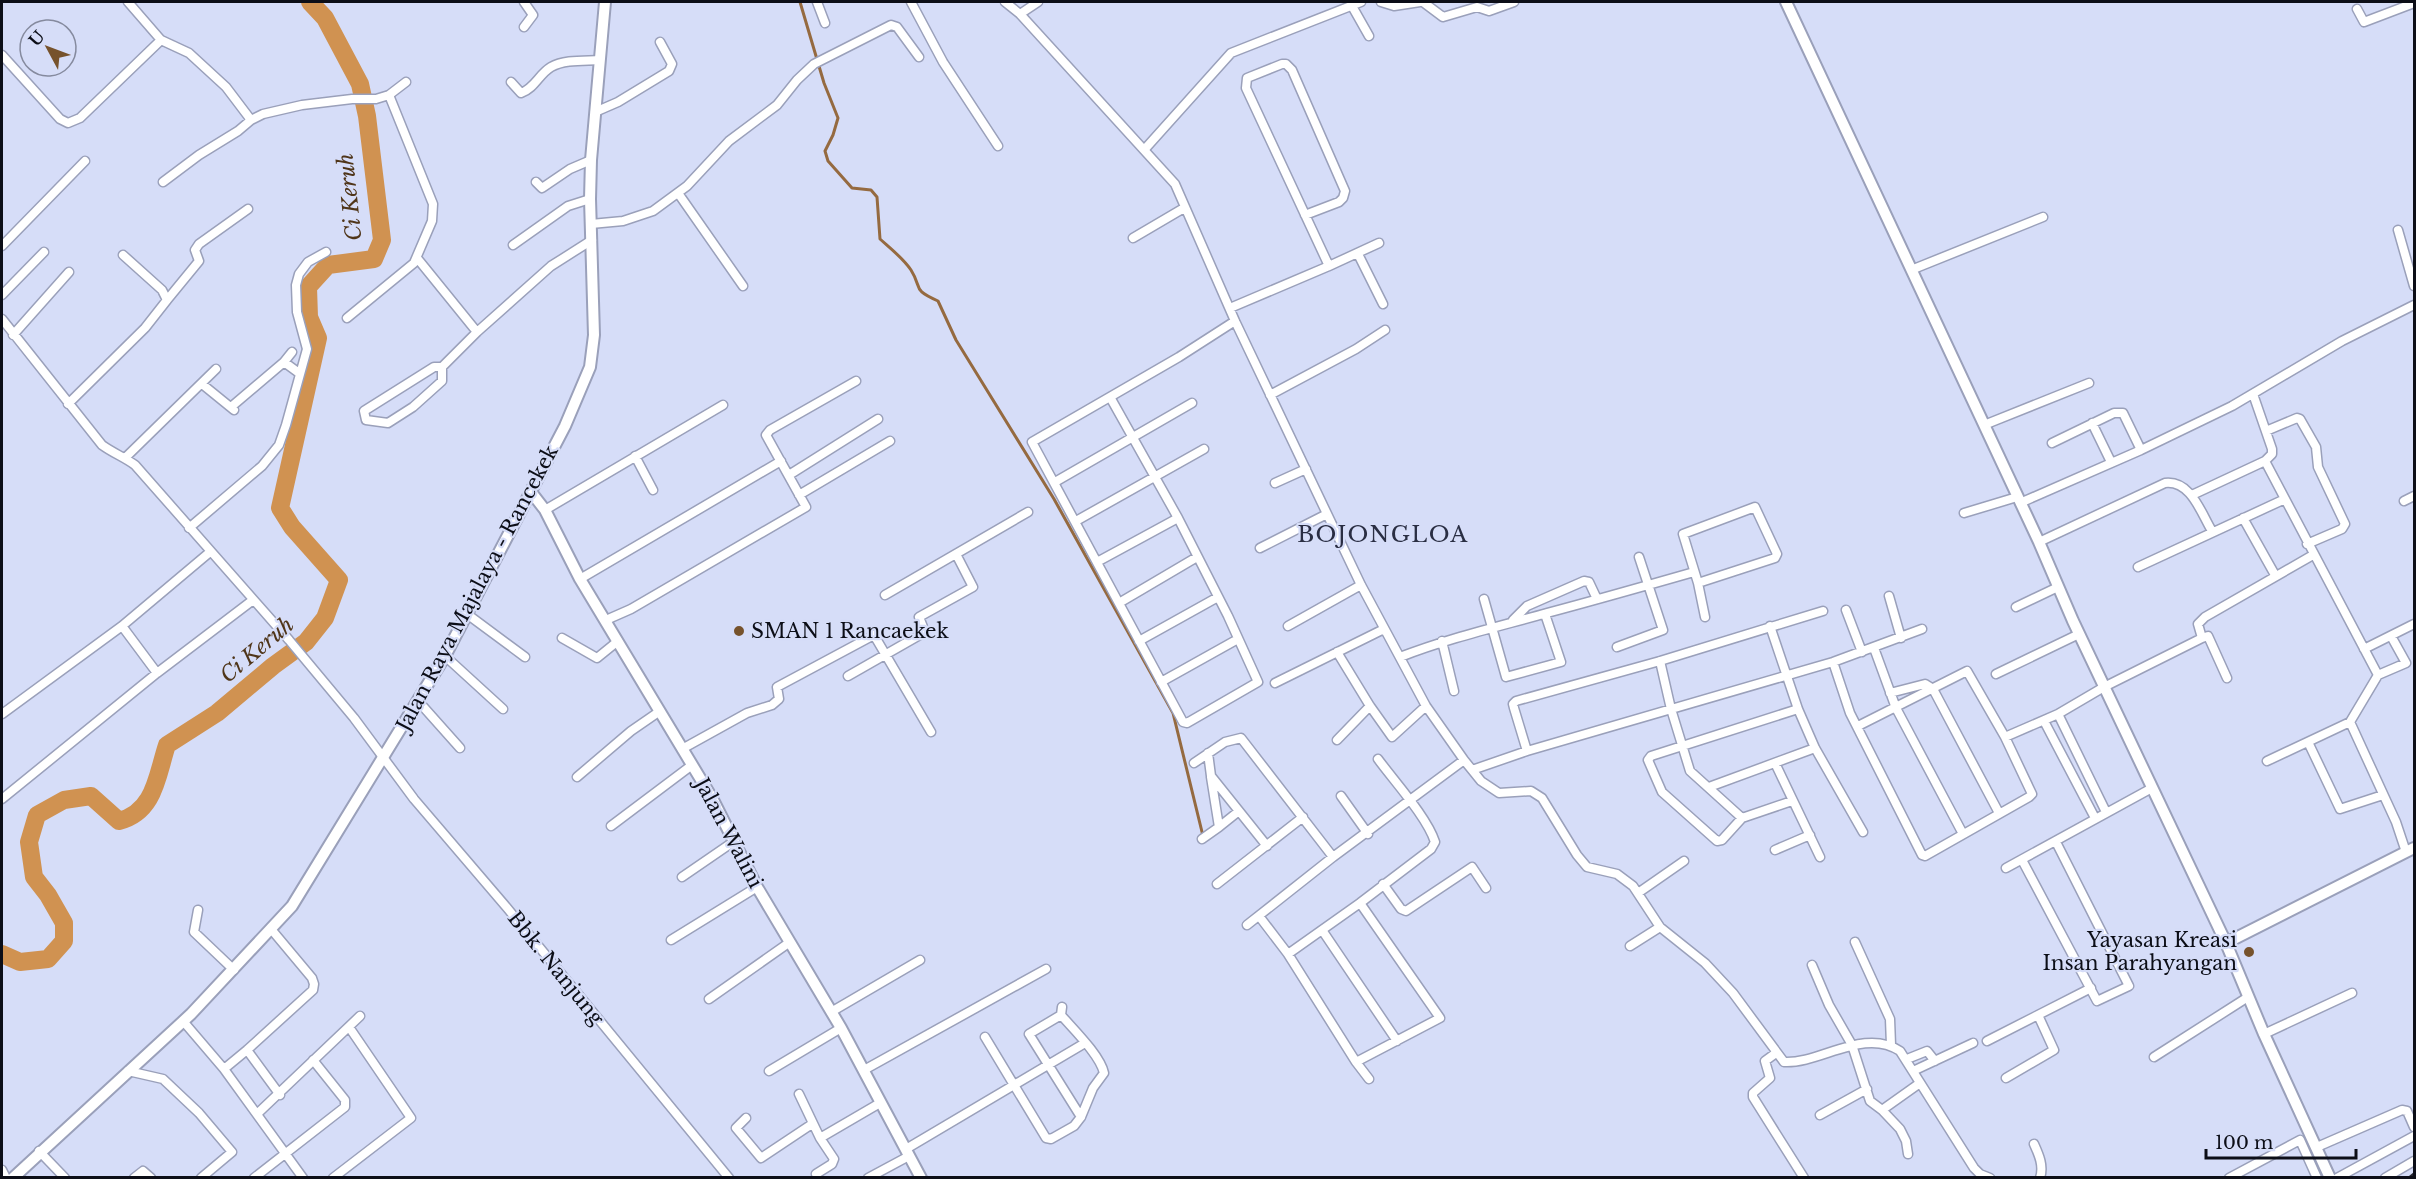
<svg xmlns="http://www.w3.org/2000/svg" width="2416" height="1179" viewBox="0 0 2416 1179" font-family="'Libre Baskerville',serif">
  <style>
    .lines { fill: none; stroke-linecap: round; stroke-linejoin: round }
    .stream { stroke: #956a40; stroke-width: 3 }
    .river { stroke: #d09251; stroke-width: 18 }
    .street-casing { stroke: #9aa0ba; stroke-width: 11 }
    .secondary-casing { stroke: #9aa0ba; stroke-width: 14 }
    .street { stroke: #fff; stroke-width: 8 }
    .secondary { stroke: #fff; stroke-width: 10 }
    .rail { stroke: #22242f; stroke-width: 3; stroke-dasharray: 9 4.5; stroke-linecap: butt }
    .poi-dot { fill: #76522c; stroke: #d6ddf8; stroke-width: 2 }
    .labels { text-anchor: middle; stroke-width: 4.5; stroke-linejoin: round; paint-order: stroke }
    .street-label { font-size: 20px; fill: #0c0e17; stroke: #d6ddf8 }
    .poi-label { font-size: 20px; fill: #0c0e17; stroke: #d6ddf8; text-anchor: start }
    .water-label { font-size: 21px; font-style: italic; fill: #4f3519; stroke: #d6ddf8 }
    .quarter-label { font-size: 22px; letter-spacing: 1.5px; fill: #2a2e43; stroke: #d6ddf8 }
  </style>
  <rect width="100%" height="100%" fill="#d6ddf8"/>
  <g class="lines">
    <path class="stream" d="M800,2L824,83L838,118L833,135L825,151L828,161L852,188L871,190L877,197L880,239C890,248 903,258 911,270C923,289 911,289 938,301L956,340L1054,499L1173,713L1203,836"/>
    <path class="river" d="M2,954L20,962L48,959L64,941V923L48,895L34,877L29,842L37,815L64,800L91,796L119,821C155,812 157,775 167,745L217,713L273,666L306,642L325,618L339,580L292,527L280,508L318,338L309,317L308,287L328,265L374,259L382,240L367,116L360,84L325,18L310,2"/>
    <g class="street-casing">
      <path id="street" d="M128,2L161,40L189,53L226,87L251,120
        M524,2L533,15L524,27
        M817,2L825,23
        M911,2L943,62L998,146
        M1005,2L1020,14L1175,184L1235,321L1361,585L1426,706L1464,760L1481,781L1499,793L1531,791L1542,798L1577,855L1587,867L1617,874L1633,886L1660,927L1705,963L1733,993L1784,1062C1820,1064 1864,1027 1900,1051L1974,1168L1980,1174L1990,1178
        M1381,2L1394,6L1420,2
        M1423,2L1443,17L1477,7L1489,11L1514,2
        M1352,6L1369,36
        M2357,9L2364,22L2414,3
        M1020,14L1038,2
        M2,55L60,119L68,123L80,118L161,40
        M511,82L521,93C535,88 539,74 551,67C565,59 585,61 600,60
        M595,112L618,102L669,71L672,64L660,42
        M1144,150L1231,53L1361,2
        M163,182L199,155L238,131L251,120L263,114L302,105L352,99H376L389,95L406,82
        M536,182L542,188L570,169L591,160
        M678,193L743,286
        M591,224L623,221L653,211L687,186L729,141L777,105L797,80L814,64L891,25L897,27L919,57
        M2398,230L2414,286
        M1133,238L1184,208
        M513,245L568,206L590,199
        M2,246L85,161
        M1358,254L1383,304
        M417,258L477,332
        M1329,266L1379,243
        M1911,270L2043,217
        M2,295L44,252
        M167,300L199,261L195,250L199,244L248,209
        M1230,308L1329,266L1246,88L1247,78L1282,64H1286L1292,70L1345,191L1343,198L1339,202L1305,215
        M347,318L414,263L432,221L433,204L389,95
        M2,319L102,445C113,453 124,457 135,465L289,640L354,718L414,799L508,909L729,1178
        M13,335L69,272
        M284,362L299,373
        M442,367H434L364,411L366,420L388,423L413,407L442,381V367L477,332L551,266L592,240
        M202,384L234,410
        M1270,395L1356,349L1385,330
        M1110,397L1178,518L1228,616L1258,682L1187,723L1183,722L1032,442L1179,357L1235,321
        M68,404L145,328L167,300L162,290L123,255
        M231,407L284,362L292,352
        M2092,423L2111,462
        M1984,425L2089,383
        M2266,431L2297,418L2300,419L2316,447L2318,467L2345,524L2342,529L2307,544
        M2052,443L2114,413H2123L2141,450
        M635,456L653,490
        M125,458L216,369
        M2265,461L2378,675
        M789,475L878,419
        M1055,482L1192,403
        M1275,483L1306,469
        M799,495L890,441
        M2192,495L2265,461L2272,454V449L2253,394
        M2404,501L2414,496
        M2020,503L2141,450L2232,406L2342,341L2414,305
        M545,510L723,405
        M1964,513L2017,497
        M2243,518L2275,575
        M1076,521L1204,449
        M189,528L262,466L279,445L286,425L307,349L297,312L296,285L299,274L308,262L326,252
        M2039,542L2165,483C2191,480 2201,513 2212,531
        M1260,548L1327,514
        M1097,562L1178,518
        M2138,567L2285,499
        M580,579L781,461
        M1698,583L1775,558L1777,554L1755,507L1683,534L1698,583L1705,617
        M885,595L1028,512
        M1889,596L1901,638
        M1484,599L1506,677L1561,662L1545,614
        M1119,603L1197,557
        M2016,607L2058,587
        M1846,610L1862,652
        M467,614L525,657
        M606,620L631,609L806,507L766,435L770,430L856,381
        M1513,620L1527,606L1584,581L1589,582L1597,599
        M122,626L157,673
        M1288,626L1361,585
        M1770,626L1798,709L1815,748L1863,832
        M2391,636L2406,663L2378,675L2350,722L2396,822L2406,852
        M562,638L597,658L618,641
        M1139,641L1218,597
        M1442,641L1454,691
        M1617,647L1663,630L1639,557
        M1874,648L1896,708L1963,834
        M2364,649L2414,624
        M1337,652L1370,706L1392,737L1426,706
        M445,656L503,709
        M1400,657C1449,638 1497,627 1547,613C1596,600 1645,586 1694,572
        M1660,661L1671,709L1690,771L1742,818
        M1833,662L1850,713L1922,855L1925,856L2029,797L2032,794L2005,737L1967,671L1858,726
        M1996,674L2079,634
        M848,676L925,632L919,617L973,587L956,554
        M2227,678L2208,636L2202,638L2198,624L2205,617L2313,555
        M1161,682L1238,639
        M1275,683L1384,629
        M1890,693L1925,684L1933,689L1999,813
        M419,702L460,748
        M2,714L122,626L210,552
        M2058,714L2106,812
        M2044,721L2095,818
        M2005,737L2058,714L2104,687L2202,638
        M1337,740L1370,706
        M2308,742L2340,809L2383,795
        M682,749L747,713L772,705L779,699L777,687L874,635L931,732
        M1527,751L1514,708L1513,704L1516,701L1660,661L1823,611
        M1208,753L1211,776L1267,846
        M2267,761L2350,722
        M1194,763L1225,742L1241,738L1333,857
        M1775,763L1820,857
        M1472,770L1527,751L1833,662L1922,629
        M577,777L631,731L660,711
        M1709,787L1815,748
        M1341,796L1368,834
        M2,799L157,673L253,600
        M1792,801L1742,818L1722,840L1717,841L1662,792L1648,760L1651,756L1798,709
        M611,826L692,765
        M1219,827L1239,811
        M1202,839L1219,827L1211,777
        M1775,850L1810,835
        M2022,860L2097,1001L2129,986L2056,842
        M2006,868L2152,788
        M682,877L733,842
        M1217,884L1303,817
        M1383,884L1401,909L1406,911L1472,867L1486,888
        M1638,893L1684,861
        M198,910L194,932L234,970
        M1259,916L1288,954L1356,1062L1369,1079
        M1247,925L1333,857L1464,760
        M1322,930L1397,1041
        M671,940L757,887
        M1855,942L1890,1019L1891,1045
        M1630,946L1660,927
        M1288,954L1360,903L1431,849L1435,842C1427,817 1394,781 1378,759
        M1812,965L1829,1005L1852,1045L1870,1101L1882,1110L1900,1129L1906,1141L1908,1154
        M709,999L790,942
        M831,1012L920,960
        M1061,1015L1029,1034L1081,1117
        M183,1021L224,1069L303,1178
        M2264,1034L2352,993
        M985,1037L1046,1138L1051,1139L1074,1126L1081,1117L1093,1088L1104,1073C1100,1055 1073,1029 1061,1015L1062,1007
        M1987,1041L2091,988
        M247,1050L280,1095
        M1776,1053L1765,1061L1770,1078L1753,1093V1097L1804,1178
        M2154,1057L2248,997
        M1907,1059L1927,1051L1935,1061
        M1356,1062L1440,1018L1360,903
        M224,1069L247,1050L313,990L314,984L312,978L271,929
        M864,1070L1046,969
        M128,1071L163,1079L199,1113L232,1152L201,1178
        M769,1071L841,1028
        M1913,1071L1973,1043
        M2006,1078L2054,1050L2038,1015
        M799,1094L820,1138
        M1882,1110L1920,1083
        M257,1114L360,1016
        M1820,1115L1867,1089
        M746,1118L736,1128L761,1158L812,1124
        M2034,1144C2039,1155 2044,1166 2040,1178
        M2317,1147L2402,1110L2407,1111L2414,1127
        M906,1149L1085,1043
        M39,1151L65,1178
        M2,1170L6,1178
        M816,1174L832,1164L834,1159L820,1138L880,1103
        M134,1178L143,1171L151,1178
        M254,1178L345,1107V1100L313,1060
        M333,1178L411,1118L349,1027
        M868,1178L909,1156
        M2229,1178L2300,1140L2317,1178
        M2337,1178L2414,1136
        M2385,1178L2414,1161"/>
    </g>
    <g class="secondary-casing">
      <path id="secondary" d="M1786,2L2039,542L2073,621L2226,943L2264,1034L2330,1178
        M531,492L545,510L580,579L712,798L757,887L841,1028L921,1178
        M2226,943L2414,848
        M13,1178L191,1014L292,906L445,656L565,426L590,367L594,335L590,199L591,160L605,2"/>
    </g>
    <use href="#street" class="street"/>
    <use href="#secondary" class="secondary"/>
    <path class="rail" d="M2409,1178L2414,1174"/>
  </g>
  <g class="poi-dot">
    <circle cx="739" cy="631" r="6"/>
    <circle cx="2249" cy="952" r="6"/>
  </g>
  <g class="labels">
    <g class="street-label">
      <text transform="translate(477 588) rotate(-62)" y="7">Jalan Raya Majalaya - Rancekek</text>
      <text transform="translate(729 833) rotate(62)" y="7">Jalan Walini</text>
      <text transform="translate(556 968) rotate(51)" y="7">Bbk. Nanjung</text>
    </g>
    <g class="poi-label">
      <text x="751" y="638">SMAN 1 Rancaekek</text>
      <text x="2237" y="947" text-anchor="end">Yayasan Kreasi<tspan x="2237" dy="23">Insan Parahyangan</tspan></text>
    </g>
    <g class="water-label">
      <text transform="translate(350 197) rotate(-96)" y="7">Ci Keruh</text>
      <text transform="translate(257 650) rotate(-40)" y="7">Ci Keruh</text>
    </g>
    <g class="quarter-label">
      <text x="1383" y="542">BOJONGLOA</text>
    </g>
  </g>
  <rect width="2416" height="1179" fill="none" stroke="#0c0e17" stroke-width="6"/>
  <g transform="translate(48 48) rotate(311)"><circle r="28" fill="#d6ddf8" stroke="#858a9e" stroke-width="1.5"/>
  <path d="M0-4.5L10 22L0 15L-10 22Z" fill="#76522c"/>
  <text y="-9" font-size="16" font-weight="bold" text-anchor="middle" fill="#0c0e17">U</text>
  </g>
  <path d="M2206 1149v9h150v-9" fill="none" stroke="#0c0e17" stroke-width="3"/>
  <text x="2215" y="1149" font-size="18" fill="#0c0e17" stroke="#d6ddf8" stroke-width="4.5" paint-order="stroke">100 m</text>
</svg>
